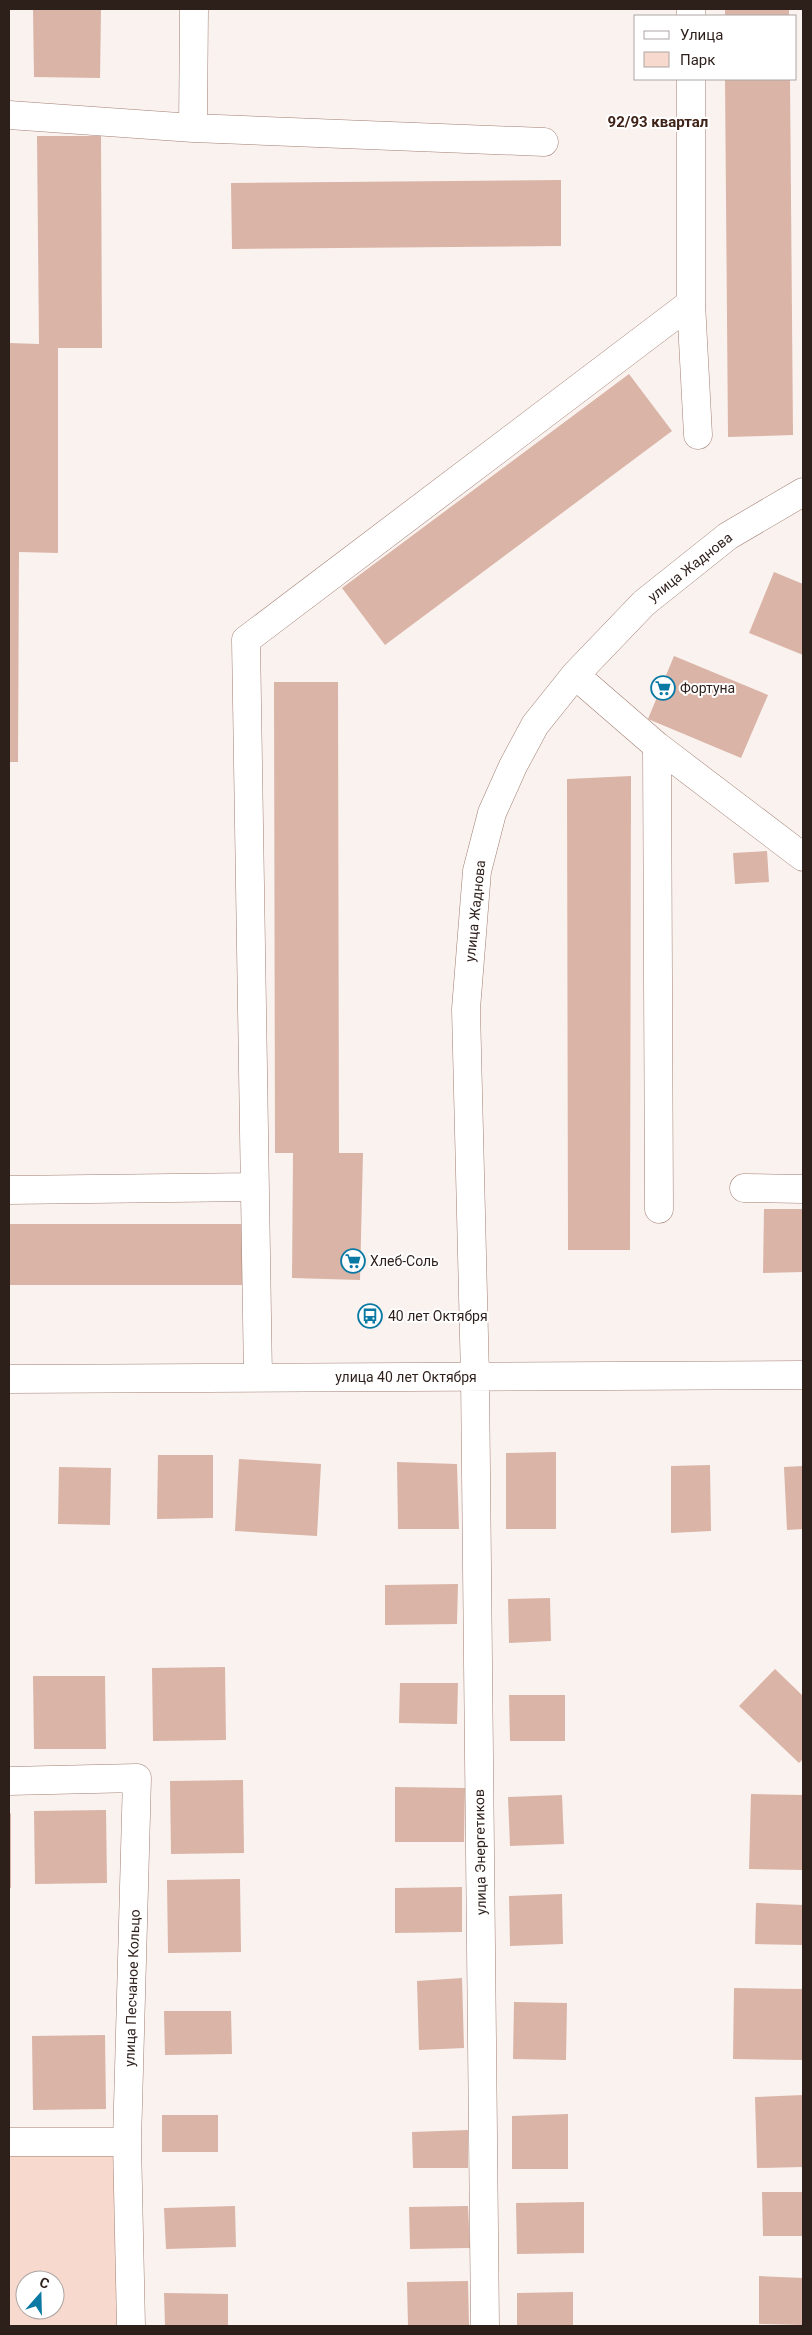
<svg xmlns="http://www.w3.org/2000/svg" width="812" height="2335" viewBox="0 0 812 2335" font-family="Roboto,sans-serif">
  <style>
    .green { fill: #f8d9cd; fill-rule: evenodd }
    .building { fill: #dab4a6 }
    .lines { fill: none; stroke-linecap: round; stroke-linejoin: round }
    .minor-casing { stroke: #a27f72; stroke-width: 29 }
    .minor { stroke: #fff; stroke-width: 28 }
    .labels { text-anchor: middle; stroke-width: 4; stroke-linejoin: round; paint-order: stroke }
    .street-label { font-size: 14px; fill: #2d1f1a; stroke: #fff }
    .poi-label { font-size: 14px; fill: #2d1f1a; stroke: #fff; text-anchor: start }
    .neighbourhood-label { font-size: 15px; font-weight: bold; fill: #3f2318; stroke: #fff }
  </style>
  <rect width="100%" height="100%" fill="#faf2ef"/>
  <path class="green" d="M127,2141L130,2326H9V2142ZM25,2280H55V2310H25Z"/>
  <path class="building" d="M33,9H101L100,78L34,77Z
    M725,9H789V16H725Z
    M725,79H790L793,435L728,437Z
    M37,136H101L102,348H58V553L19,552L18,762H9V343L39,344Z
    M561,180V246L232,249L231,183Z
    M629,374L672,431L385,645L342,588Z
    M774,572L803,584V655L749,633Z
    M674,656L768,695L741,758L648,719Z
    M274,682H338L339,1153H363L360,1280L292,1278L293,1153H275Z
    M631,776L630,1250H568L567,779Z
    M767,851L769,882L735,884L733,853Z
    M764,1209H803V1272L763,1273Z
    M9,1224H242V1285H9Z
    M556,1452V1529H506V1453Z
    M158,1455H213V1518L157,1519Z
    M239,1459L321,1464L317,1536L235,1531Z
    M397,1462L457,1464L459,1529H398Z
    M710,1465L711,1531L671,1533V1466Z
    M803,1466V1529L787,1530L784,1467Z
    M59,1467L111,1468L110,1525L58,1524Z
    M458,1584L457,1624L385,1625V1585Z
    M550,1598L551,1641L509,1643L508,1599Z
    M225,1667L226,1740L153,1741L152,1668Z
    M775,1669L803,1696V1759L799,1763L739,1706Z
    M33,1676H105L106,1749H34Z
    M400,1683H458L457,1724L399,1723Z
    M509,1695H565V1741H510Z
    M243,1780L244,1853L171,1854L170,1781Z
    M395,1787L465,1788L464,1842H395Z
    M751,1794L803,1795V1870L749,1869Z
    M562,1795L564,1844L510,1846L508,1797Z
    M106,1810L107,1883L35,1884L34,1811Z
    M11,1813V1888H9V1814Z
    M240,1879L241,1952L168,1953L167,1880Z
    M462,1887V1932L395,1933V1888Z
    M562,1894L563,1944L510,1946L509,1896Z
    M756,1903L803,1905V1945L755,1944Z
    M462,1978L464,2048L419,2050L417,1981Z
    M734,1988L803,1989V2060L733,2059Z
    M514,2002L567,2003L566,2060L513,2059Z
    M164,2011H231L232,2054L165,2055Z
    M105,2035L106,2109L33,2110L32,2036Z
    M803,2095V2167L757,2168L755,2097Z
    M568,2114V2169H512V2116Z
    M162,2115H218V2152H162Z
    M468,2130V2168H413L412,2132Z
    M762,2192H803V2236H763Z
    M584,2202V2253L517,2254L516,2203Z
    M235,2206L236,2247L166,2249L164,2208Z
    M468,2206L470,2248L410,2249L409,2207Z
    M759,2276L803,2278V2325L759,2324Z
    M468,2281L469,2326H408L407,2282Z
    M573,2292V2326H517V2293Z
    M164,2293L228,2294V2326H165Z"/>
  <g class="lines">
    <g class="minor-casing">
      <path id="minor" d="M194,9L193,128L544,142
        M691,9V16
        M691,79V303L698,435
        M9,115L193,128
        M575,675L657,746L659,1209
        M657,746L803,857
        M744,1188L803,1189
        M9,1190L254,1187
        M258,1377L246,640L691,303
        M9,1379L803,1375
        M9,1781L137,1778L127,2142L131,2326
        M9,2142H127
        M485,2326L475,1377L466,1009L477,871L492,813L513,766L535,725L575,675L644,603L728,536L803,492"/>
    </g>
    <use href="#minor" class="minor"/>
  </g>
  <defs>
    <g id="supermarket-ring" transform="scale(1.25)"><circle r="9.5" fill="#fff" stroke="#0a79a3" stroke-width="1.5"/><path d="M-6-5.5h2.5l.6 2H6L4.5 2H-2.5L-4.4-4H-6ZM-1.5 3.2a1.3 1.3 0 1 0 .1 0ZM3 3.2a1.3 1.3 0 1 0 .1 0Z" fill="#0a79a3"/></g>
    <g id="bus-ring" transform="scale(1.25)"><circle r="9.5" fill="#fff" stroke="#0a79a3" stroke-width="1.5"/><path d="M-5-6H5V4H4V6H2V4H-2V6H-4V4H-5ZM-3.5-4V0h7V-4ZM-3.5 1.2v1.5H-2V1.2ZM2 1.2v1.5H3.5V1.2Z" fill="#0a79a3"/></g>
  </defs>
  <g fill-rule="evenodd">
    <use href="#supermarket-ring" x="663" y="688"/>
    <use href="#supermarket-ring" x="353" y="1261"/>
    <use href="#bus-ring" x="370" y="1316"/>
  </g>
  <g class="labels">
    <g class="street-label">
      <text transform="translate(690 567) rotate(-38)" y="5">улица Жаднова</text>
      <text transform="translate(475 911) rotate(-84)" y="5">улица Жаднова</text>
      <text x="406" y="1382">улица 40 лет Октября</text>
      <text transform="translate(480 1852) rotate(-91)" y="5">улица Энергетиков</text>
      <text transform="translate(132 1988) rotate(-88)" y="5">улица Песчаное Кольцо</text>
    </g>
    <g class="poi-label">
      <text x="680" y="693">Фортуна</text>
      <text x="370" y="1266">Хлеб-Соль</text>
      <text x="388" y="1321">40 лет Октября</text>
    </g>
    <g class="neighbourhood-label">
      <text x="658" y="127">92/93 квартал</text>
    </g>
  </g>
  <rect width="812" height="2335" fill="none" stroke="#2d1f1a" stroke-width="20"/>
  <rect x="634" y="15" width="162" height="65" fill="#ffffff" stroke="#aba5a3"/>
  <rect x="644" y="31" width="25" height="8" fill="#ffffff" stroke="#aba5a3"/>
  <text x="680" y="40" font-size="15" fill="#2d1f1a">Улица</text>
  <rect x="644" y="52" width="25" height="15" fill="#f8d9cd" stroke="#aba5a3"/>
  <text x="680" y="65" font-size="15" fill="#2d1f1a">Парк</text>
  <g transform="translate(40 2295) rotate(20)"><circle r="24" fill="#ffffff" stroke="#aba5a3"/>
  <path d="M0-4L9 19L0 12L-9 19Z" fill="#0a79a3"/>
  <text y="-8" font-size="14" font-weight="bold" text-anchor="middle" fill="#2d1f1a">С</text>
  </g>
</svg>
